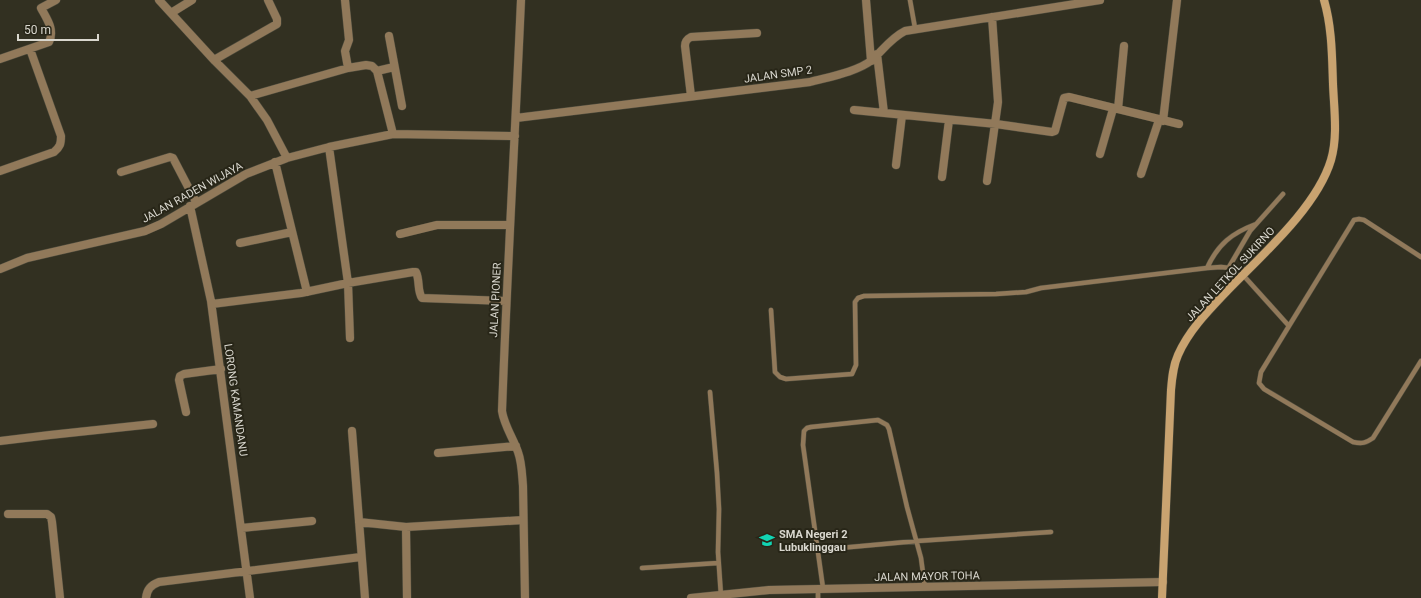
<svg xmlns="http://www.w3.org/2000/svg" width="1421" height="598" viewBox="0 0 1421 598" font-family="Roboto,sans-serif">
  <style>
    .lines { fill: none; stroke-linecap: round; stroke-linejoin: round }
    .lane-casing { stroke: #4d4b3d; stroke-width: 5.5 }
    .street-casing { stroke: #4d4b3d; stroke-width: 9 }
    .secondary-casing { stroke: #4d4b3d; stroke-width: 9 }
    .lane { stroke: #91795a; stroke-width: 4.5 }
    .street { stroke: #91795a; stroke-width: 8 }
    .secondary { stroke: #c9a370; stroke-width: 8 }
    .labels { text-anchor: middle; stroke-width: 4; stroke-linejoin: round; paint-order: stroke }
    .street-label { font-size: 11px; fill: #d9d7ce; stroke: #282618 }
    .poi-label { font-size: 11px; font-weight: bold; fill: #d9d7ce; stroke: #282618; text-anchor: start }
  </style>
  <rect width="100%" height="100%" fill="#323021"/>
  <g class="lines">
    <g class="lane-casing">
      <path id="lane" d="M910,0L915,28
        M1229,267L1250,231L1283,194
        M1207,268C1218,244 1232,233 1256,224
        M1243,275L1289,326L1261,372L1259,383L1264,389L1353,442C1362,444 1366,443 1373,438L1421,361
        M771,310L775,372L780,377L786,379L852,374L856,365L855,302L858,298L864,296L996,294L1026,292L1041,288L1207,268L1221,267L1248,270
        M1289,326L1354,220L1359,219L1364,220L1421,257
        M710,392L717,473L719,509L718,552L721,596
        M818,550L917,541L1051,532
        M642,568L718,563
        M818,588V598
        M823,588L803,445L804,431L807,428L811,427L878,420L887,425L889,429L907,507L921,558L925,588"/>
    </g>
    <g class="street-casing">
      <path id="street" d="M159,0L214,60L250,96L267,120L287,158
        M345,0L349,40L345,51L348,68
        M521,0C515,137 507,274 502,411C504,425 513,438 518,452C522,463 522,475 523,486L525,598
        M866,0L871,61
        M171,13L192,0
        M389,36L402,106
        M877,54L884,113
        M0,59L49,42C55,30 47,19 41,8L56,0
        M214,60L277,24V19L268,0
        M377,71L394,67
        M250,96L348,68L366,65L372,66L377,71L393,134
        M691,96L685,46C685,41 687,39 691,37L757,33
        M1118,109L1124,46
        M854,110L996,124L1052,132L1055,131L1064,98L1069,97L1179,124
        M516,118L810,82C828,77 857,72 872,60C883,50 891,38 905,31L1100,0
        M1163,121L1177,0
        M329,147L348,283L350,338
        M1100,154L1113,109
        M275,162L307,292
        M896,165L902,115
        M0,171L54,152C60,147 61,144 61,136L30,49
        M121,172L170,157L173,158L196,202
        M1141,174L1159,120
        M942,177L949,120
        M987,181L998,102L992,17
        M190,206L211,301L250,598
        M400,234L437,225H510
        M240,243L292,232
        M0,269L27,258L145,231L161,224L246,174L287,158L329,147L393,134L515,136
        M212,304L301,293L348,283L413,272H416C420,280 417,291 422,298L506,301
        M186,412L179,380L180,376L184,374L221,369
        M352,431L365,598
        M0,441L50,435L153,424
        M438,453L516,446
        M8,514H47L51,517L52,522L60,598
        M359,522L406,527L523,520
        M406,527L407,598
        M242,528L312,521
        M146,598C147,589 151,585 159,582L361,557
        M691,598L769,590L1163,582"/>
    </g>
    <g class="secondary-casing">
      <path id="secondary" d="M1162,598L1171,390C1172,378 1173,366 1178,355C1189,330 1209,310 1228,290C1262,255 1317,207 1331,160C1338,136 1334,109 1333,84C1332,56 1332,27 1324,0"/>
    </g>
    <use href="#lane" class="lane"/>
    <use href="#street" class="street"/>
    <use href="#secondary" class="secondary"/>
  </g>
  <defs>
    <g id="school-bare" transform="scale(1.2)"><path d="M0-5L7-2L0 1L-7-2ZM-4 1L0 2.5L4 1V4Q0 6-4 4Z" fill="#12d5b4" stroke="#282618" stroke-width="2.5" paint-order="stroke"/></g>
  </defs>
  <g fill-rule="evenodd">
    <use href="#school-bare" x="767" y="540"/>
  </g>
  <g class="labels">
    <g class="street-label">
      <text transform="translate(778 74) rotate(-8)" y="4">JALAN SMP 2</text>
      <text transform="translate(192 192) rotate(-29)" y="4">JALAN RADEN WIJAYA</text>
      <text transform="translate(1230 274) rotate(-47)" y="4">JALAN LETKOL SUKIRNO</text>
      <text transform="translate(495 300) rotate(-87)" y="4">JALAN PIONER</text>
      <text transform="translate(236 400) rotate(82)" y="4">LORONG KAMANDANU</text>
      <text transform="translate(927 576) rotate(-1)" y="4">JALAN MAYOR TOHA</text>
    </g>
    <g class="poi-label">
      <text x="779" y="538">SMA Negeri 2<tspan x="779" dy="13">Lubuklinggau</tspan></text>
    </g>
  </g>
  <path d="M18 34v6h80v-6" fill="none" stroke="#d9d7ce" stroke-width="2"/>
  <text x="24" y="34" font-size="12" fill="#d9d7ce" stroke="#282618" stroke-width="3" paint-order="stroke">50 m</text>
</svg>
